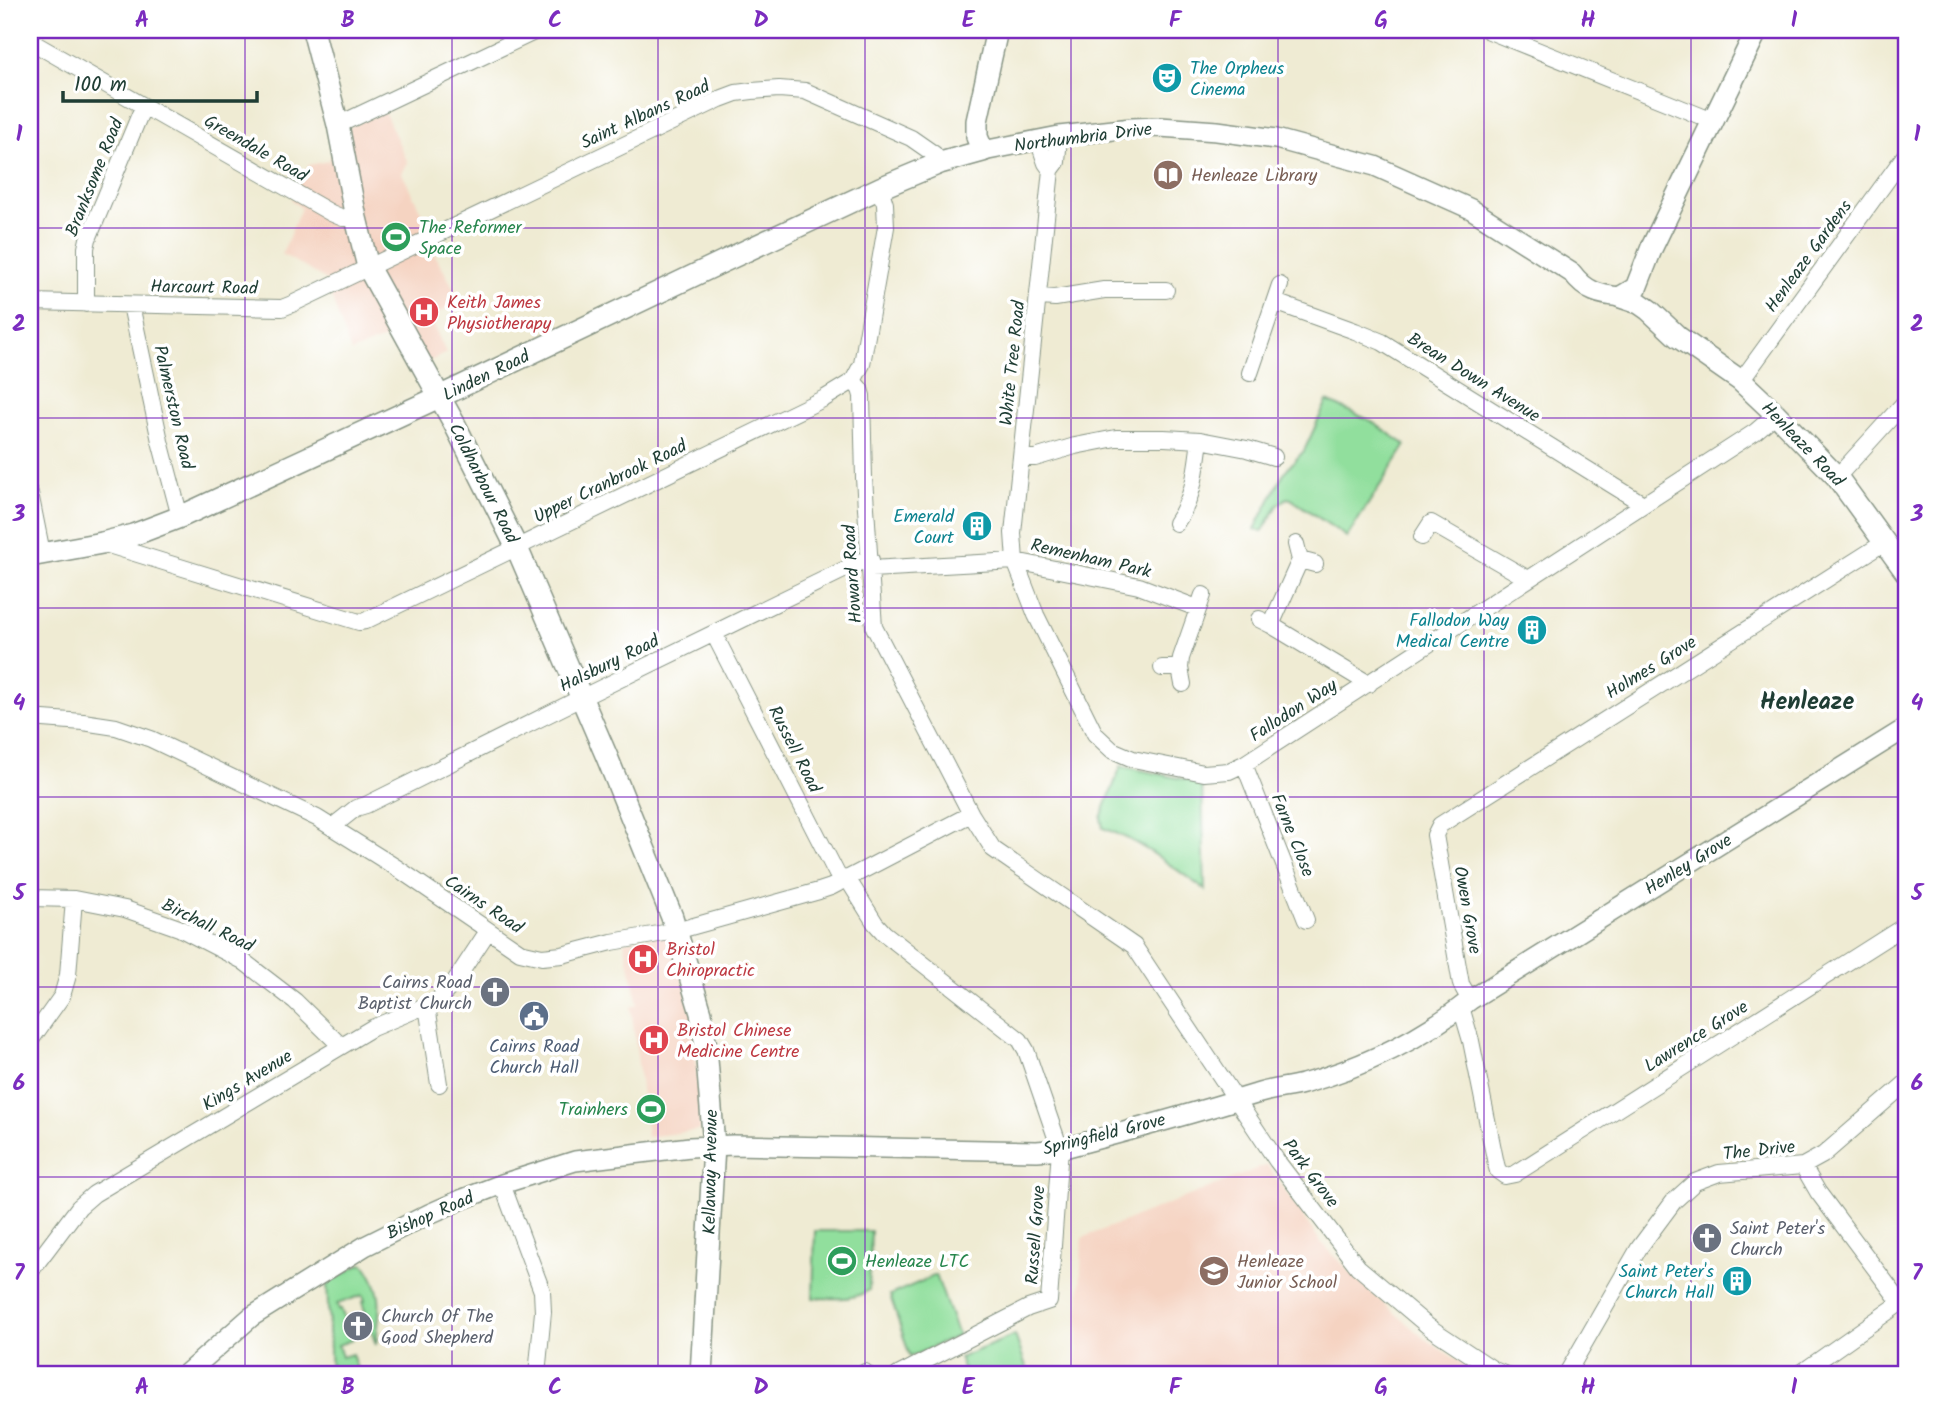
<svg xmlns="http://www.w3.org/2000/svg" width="1936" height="1405" viewBox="0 0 1936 1405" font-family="Kalam,sans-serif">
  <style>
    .built { fill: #f5d3c1 }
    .green { fill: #91df9d; stroke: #588e68; stroke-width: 2 }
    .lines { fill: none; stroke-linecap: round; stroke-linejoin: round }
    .minor-casing { stroke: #879484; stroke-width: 18 }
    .tertiary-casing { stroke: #879484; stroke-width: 22 }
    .secondary-casing { stroke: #879484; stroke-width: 24 }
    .minor { stroke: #fff; stroke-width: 16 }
    .tertiary { stroke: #fff; stroke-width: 19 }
    .secondary { stroke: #fff; stroke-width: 21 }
    .grid { fill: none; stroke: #7b2cbf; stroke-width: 2; stroke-opacity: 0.55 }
    .labels { text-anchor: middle; stroke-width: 7; stroke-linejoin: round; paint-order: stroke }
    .culture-label { font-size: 18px; fill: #0d838f; stroke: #fff; text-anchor: end }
    .street-label { font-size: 18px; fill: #1f3d34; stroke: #fff }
    .education-label { font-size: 18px; fill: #785e54; stroke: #fff; text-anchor: start }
    .leisure-label { font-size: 18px; fill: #27864d; stroke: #fff; text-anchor: start }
    .health-label { font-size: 18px; fill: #be3a42; stroke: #fff; text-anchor: start }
    .worship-label { font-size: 18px; fill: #5b616d; stroke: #fff; text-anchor: start }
    .service-label { font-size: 18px; fill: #4e5e75; stroke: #fff }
    .district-label { font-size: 24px; font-weight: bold; fill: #1f3d34; stroke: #fff }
    .neatline { fill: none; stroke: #7b2cbf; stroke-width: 2.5 }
    .grid-label { font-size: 23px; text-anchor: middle; font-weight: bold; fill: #7b2cbf }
  </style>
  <rect width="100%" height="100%" fill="#fff"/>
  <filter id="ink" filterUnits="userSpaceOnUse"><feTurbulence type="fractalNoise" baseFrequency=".0143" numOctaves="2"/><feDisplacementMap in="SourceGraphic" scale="14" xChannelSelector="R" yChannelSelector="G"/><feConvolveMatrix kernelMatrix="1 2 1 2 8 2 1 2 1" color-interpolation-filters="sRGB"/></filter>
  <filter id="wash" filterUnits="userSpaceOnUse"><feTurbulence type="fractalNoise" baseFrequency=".00686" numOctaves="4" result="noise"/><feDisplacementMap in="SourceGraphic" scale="28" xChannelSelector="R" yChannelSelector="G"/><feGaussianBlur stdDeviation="1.57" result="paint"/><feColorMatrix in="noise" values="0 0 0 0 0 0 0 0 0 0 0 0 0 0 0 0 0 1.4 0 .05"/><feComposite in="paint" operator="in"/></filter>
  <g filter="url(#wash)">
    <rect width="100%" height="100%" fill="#efebd3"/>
    <path class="built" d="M384,111L408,163L402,173L429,228L422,232L461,301L430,317L446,353L414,369L396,334L351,352L325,279L282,254L301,208L291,200L309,165L328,161L350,127Z
      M672,931L694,1024L700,1130L647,1137L631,1007L638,1004L624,942Z
      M1267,1165L1320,1241L1368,1290L1425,1339L1480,1375H1077L1082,1238Z"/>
    <path class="green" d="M1327,401L1369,420L1406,445L1347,537L1291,499L1287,498L1278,505L1262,532L1255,529L1285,471L1304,451Z
      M1121,766L1202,783L1205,890C1173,867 1140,841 1103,828L1101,818Z
      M815,1231H871L869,1290C853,1301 832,1298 813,1298Z
      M361,1264L365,1265C386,1295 379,1311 376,1345L362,1302L365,1301L363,1295L337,1304L339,1310L341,1309L352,1340L338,1345L342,1357L352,1354L357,1369L331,1375L327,1283Z
      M936,1275L958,1336L910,1357L890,1295Z
      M1015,1335L1029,1375H966L959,1358Z"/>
  </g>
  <g filter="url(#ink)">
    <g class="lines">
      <g class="minor-casing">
        <path id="minor" d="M1487,30L1713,121
          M30,41L331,213L343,218H356
          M338,125L538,30
          M1059,136L1057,162L1051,170L1013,533L1015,561L1036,615L1095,734L1112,750L1133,759L1204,773L1229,771L1244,764L1755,432L1776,414
          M1038,140L1046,163L1051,170
          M1039,297L1055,298L1104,290H1166
          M30,302L282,308L292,304L720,99L736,93L752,91L779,89L805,91L911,138L934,154L940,163
          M1275,302L1355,331L1382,342L1643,504
          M86,304V248L88,239L143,107
          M131,305L160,441L180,517
          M1250,373L1280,285
          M853,381L860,389L862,396L864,478L874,627L971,814L993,849L1134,946L1277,1161L1358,1267L1429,1327L1494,1370L1506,1375
          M1741,381L1906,154
          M1021,458H1035L1075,446L1116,438H1164L1200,440L1247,449L1274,457
          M1837,477L1906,401
          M30,493L42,553
          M1176,523C1194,498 1196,470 1200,440
          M1422,537L1431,523L1528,579
          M102,543L359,622L365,621L825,398L853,381L862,364L886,227L885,204L880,188
          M1296,544L1300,560L1315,564
          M871,569L1015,561L1139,586L1197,608
          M1259,619L1271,625L1369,684
          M1271,625L1300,560
          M714,634L841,882
          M1162,668H1180
          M1183,684L1180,668L1181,658L1203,595
          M30,718L83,722L116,727L151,739L317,818L397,868L520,952L542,957L562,955L612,942L676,931L819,891L831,887L971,814
          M1244,764L1306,920
          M332,827L356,808L366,805L581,698L862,561L871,560
          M847,878L875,923L884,933L1020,1040L1026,1050L1060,1149L1049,1301L1028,1308L898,1375
          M30,898L74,899L125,909L179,928L243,961L295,1001L341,1046
          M1470,1000L1461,984L1435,835L1440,825L1885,542
          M427,1006L439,1084
          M1461,1007L1471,1041L1496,1164L1498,1171L1505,1176L1515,1174L1906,925
          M30,1041L62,996L68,975L74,899
          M1803,1166L1818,1192L1901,1303
          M502,1184L542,1291L543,1312L537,1375
          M30,1272L79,1207L94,1194L372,1028L437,1001L453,984L488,931
          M865,1372L866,1375
          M1566,1375L1639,1248L1674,1201L1695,1182L1719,1173L1803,1166L1823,1155L1906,1083
          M1798,1375L1906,1299"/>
      </g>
      <g class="tertiary-casing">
        <path id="tertiary" d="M983,151L1059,136L1132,128L1160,127L1217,131L1276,139L1375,166L1471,209L1572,273C1586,292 1600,295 1621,297
          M185,1375L251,1317L365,1246L429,1214L463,1199L502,1184L575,1161L690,1147L733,1145L1037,1151L1060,1149C1125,1132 1191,1114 1256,1094C1271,1089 1287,1088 1303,1084C1363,1067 1421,1039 1470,1000L1906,728"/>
      </g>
      <g class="secondary-casing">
        <path id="secondary" d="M313,30L338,125L356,218L368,267L454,423L517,548L607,757L672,917L701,1013L706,1047L714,1146L701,1375
          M1621,297L1639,303L1649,310L1678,337L1741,381L1776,414L1837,477L1906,572
          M1621,297L1636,288L1652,247L1757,30
          M30,556L102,543L133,535L180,517L439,397L720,263L880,188L940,163L983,151L977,137V121L997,30"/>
      </g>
      <use href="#minor" class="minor"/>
      <use href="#tertiary" class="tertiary"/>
      <use href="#secondary" class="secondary"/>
    </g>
  </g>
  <path class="grid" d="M245,30V1375M452,30V1375M658,30V1375M865,30V1375M1071,30V1375M1278,30V1375M1484,30V1375M1691,30V1375M30,228H1906M30,418H1906M30,608H1906M30,797H1906M30,987H1906M30,1177H1906"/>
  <defs>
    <g id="theatre-disc" transform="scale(1.575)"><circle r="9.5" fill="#0f9aa8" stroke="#fff"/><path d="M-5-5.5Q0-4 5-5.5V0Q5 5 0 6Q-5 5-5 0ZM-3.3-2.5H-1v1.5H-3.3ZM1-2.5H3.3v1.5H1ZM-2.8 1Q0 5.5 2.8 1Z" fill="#fff"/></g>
    <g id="library-disc" transform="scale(1.575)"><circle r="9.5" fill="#8d6e63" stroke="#fff"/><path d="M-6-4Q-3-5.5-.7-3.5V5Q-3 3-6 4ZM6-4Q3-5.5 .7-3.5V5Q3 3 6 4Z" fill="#fff"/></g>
    <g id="stadium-disc" transform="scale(1.575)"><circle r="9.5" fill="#2e9e5b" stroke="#fff"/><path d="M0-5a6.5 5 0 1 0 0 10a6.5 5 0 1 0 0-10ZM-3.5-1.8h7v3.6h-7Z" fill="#fff"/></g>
    <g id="hospital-disc" transform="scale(1.575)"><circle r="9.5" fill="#e0444e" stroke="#fff"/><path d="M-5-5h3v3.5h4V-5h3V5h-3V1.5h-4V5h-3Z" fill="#fff"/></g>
    <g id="building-disc" transform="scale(1.575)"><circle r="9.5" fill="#0f9aa8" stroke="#fff"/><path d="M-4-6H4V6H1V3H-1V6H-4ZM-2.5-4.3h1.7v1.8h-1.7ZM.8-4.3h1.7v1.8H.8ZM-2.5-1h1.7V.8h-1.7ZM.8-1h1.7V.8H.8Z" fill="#fff"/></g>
    <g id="church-disc" transform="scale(1.575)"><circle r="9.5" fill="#6b7280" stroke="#fff"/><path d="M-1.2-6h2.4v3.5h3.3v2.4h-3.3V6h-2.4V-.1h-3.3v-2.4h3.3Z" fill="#fff"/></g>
    <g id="civic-disc" transform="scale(1.575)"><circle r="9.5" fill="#5c6f8a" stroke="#fff"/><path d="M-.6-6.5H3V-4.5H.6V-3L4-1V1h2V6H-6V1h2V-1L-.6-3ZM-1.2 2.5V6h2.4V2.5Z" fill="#fff"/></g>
    <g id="school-disc" transform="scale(1.575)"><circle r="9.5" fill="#8d6e63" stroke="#fff"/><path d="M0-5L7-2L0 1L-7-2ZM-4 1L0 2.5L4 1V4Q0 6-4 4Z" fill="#fff"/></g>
  </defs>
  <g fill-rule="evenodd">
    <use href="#theatre-disc" x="1167" y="78"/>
    <use href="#library-disc" x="1168" y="175"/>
    <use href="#stadium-disc" x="396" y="237"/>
    <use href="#hospital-disc" x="424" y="312"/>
    <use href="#building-disc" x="977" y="526"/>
    <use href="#building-disc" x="1532" y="630"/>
    <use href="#hospital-disc" x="643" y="959"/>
    <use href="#church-disc" x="495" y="992"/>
    <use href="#civic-disc" x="534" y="1016"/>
    <use href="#hospital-disc" x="654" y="1040"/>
    <use href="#stadium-disc" x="651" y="1109"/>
    <use href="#church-disc" x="1707" y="1238"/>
    <use href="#stadium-disc" x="842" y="1261"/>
    <use href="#school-disc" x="1214" y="1271"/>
    <use href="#building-disc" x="1737" y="1281"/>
    <use href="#church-disc" x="358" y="1326"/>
  </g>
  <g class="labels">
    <g class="culture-label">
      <text x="1190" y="74" text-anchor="start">The Orpheus<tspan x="1190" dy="21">Cinema</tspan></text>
      <text x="954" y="522">Emerald<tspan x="954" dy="21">Court</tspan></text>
      <text x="1509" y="626">Fallodon Way<tspan x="1509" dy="21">Medical Centre</tspan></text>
      <text x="1714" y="1277">Saint Peter's<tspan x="1714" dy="21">Church Hall</tspan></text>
    </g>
    <g class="street-label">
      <text transform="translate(645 114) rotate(-25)" y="6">Saint Albans Road</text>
      <text transform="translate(1083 137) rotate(-7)" y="6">Northumbria Drive</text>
      <text transform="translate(256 148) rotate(30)" y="6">Greendale Road</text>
      <text transform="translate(94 177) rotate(-68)" y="6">Branksome Road</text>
      <text transform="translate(1808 256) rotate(-54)" y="6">Henleaze Gardens</text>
      <text transform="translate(204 287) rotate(1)" y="6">Harcourt Road</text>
      <text transform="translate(1012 363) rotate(-84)" y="6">White Tree Road</text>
      <text transform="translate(486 375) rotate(-26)" y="6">Linden Road</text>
      <text transform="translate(1474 377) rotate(32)" y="6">Brean Down Avenue</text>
      <text transform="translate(174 407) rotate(77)" y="6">Palmerston Road</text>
      <text transform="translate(1803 444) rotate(46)" y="6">Henleaze Road</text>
      <text transform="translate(610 481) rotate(-26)" y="6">Upper Cranbrook Road</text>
      <text transform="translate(484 483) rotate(63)" y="6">Coldharbour Road</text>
      <text transform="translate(1091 558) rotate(13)" y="6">Remenham Park</text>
      <text transform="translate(852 574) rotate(-94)" y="6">Howard Road</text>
      <text transform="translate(609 663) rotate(-26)" y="6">Halsbury Road</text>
      <text transform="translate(1651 667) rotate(-32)" y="6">Holmes Grove</text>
      <text transform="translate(1293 710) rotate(-33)" y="6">Fallodon Way</text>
      <text transform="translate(795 749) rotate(63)" y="6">Russell Road</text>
      <text transform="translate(1293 835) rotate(68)" y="6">Farne Close</text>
      <text transform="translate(1688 864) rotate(-32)" y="6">Henley Grove</text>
      <text transform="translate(484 904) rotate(34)" y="6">Cairns Road</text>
      <text transform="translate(1468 910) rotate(80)" y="6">Owen Grove</text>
      <text transform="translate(208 925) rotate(26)" y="6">Birchall Road</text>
      <text transform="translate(1696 1036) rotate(-32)" y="6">Lawrence Grove</text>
      <text transform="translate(247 1080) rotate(-31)" y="6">Kings Avenue</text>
      <text transform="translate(1104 1134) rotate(-14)" y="6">Springfield Grove</text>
      <text transform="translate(1759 1150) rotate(-6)" y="6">The Drive</text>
      <text transform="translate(710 1172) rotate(-89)" y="6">Kellaway Avenue</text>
      <text transform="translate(1311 1173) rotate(53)" y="6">Park Grove</text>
      <text transform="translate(430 1215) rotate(-24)" y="6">Bishop Road</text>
      <text transform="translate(1035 1235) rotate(-86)" y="6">Russell Grove</text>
    </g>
    <g class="education-label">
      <text x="1191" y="181">Henleaze Library</text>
      <text x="1237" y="1267">Henleaze<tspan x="1237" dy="21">Junior School</tspan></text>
    </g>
    <g class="leisure-label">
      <text x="419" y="233">The Reformer<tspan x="419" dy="21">Space</tspan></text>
      <text x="628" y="1115" text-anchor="end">Trainhers</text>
      <text x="865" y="1267">Henleaze LTC</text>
    </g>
    <g class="health-label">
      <text x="447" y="308">Keith James<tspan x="447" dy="21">Physiotherapy</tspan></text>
      <text x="666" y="955">Bristol<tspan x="666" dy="21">Chiropractic</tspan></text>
      <text x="677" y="1036">Bristol Chinese<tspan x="677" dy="21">Medicine Centre</tspan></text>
    </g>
    <g class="worship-label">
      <text x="472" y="988" text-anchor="end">Cairns Road<tspan x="472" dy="21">Baptist Church</tspan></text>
      <text x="1730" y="1234">Saint Peter's<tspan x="1730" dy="21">Church</tspan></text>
      <text x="381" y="1322">Church Of The<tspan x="381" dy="21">Good Shepherd</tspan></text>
    </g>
    <g class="service-label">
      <text x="534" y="1052">Cairns Road<tspan x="534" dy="21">Church Hall</tspan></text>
    </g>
    <g class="district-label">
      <text x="1807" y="709">Henleaze</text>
    </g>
  </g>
  <rect width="1936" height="1405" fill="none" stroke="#fff" stroke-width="77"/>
  <path d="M63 91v10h194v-10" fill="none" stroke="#1f3d34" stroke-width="3.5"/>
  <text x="74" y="91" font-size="21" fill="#1f3d34" stroke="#ffffff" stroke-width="5" paint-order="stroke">100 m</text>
  <rect x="38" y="38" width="1860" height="1328" class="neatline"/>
  <g class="grid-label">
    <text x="142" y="27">A</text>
    <text x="348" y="27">B</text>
    <text x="555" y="27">C</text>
    <text x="761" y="27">D</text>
    <text x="968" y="27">E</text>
    <text x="1175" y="27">F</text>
    <text x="1381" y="27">G</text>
    <text x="1588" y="27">H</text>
    <text x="1794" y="27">I</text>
    <text x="19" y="141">1</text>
    <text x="1917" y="141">1</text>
    <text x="19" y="331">2</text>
    <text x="1917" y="331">2</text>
    <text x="19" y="521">3</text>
    <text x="1917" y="521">3</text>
    <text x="19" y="710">4</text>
    <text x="1917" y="710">4</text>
    <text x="19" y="900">5</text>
    <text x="1917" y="900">5</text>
    <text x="19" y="1090">6</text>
    <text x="1917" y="1090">6</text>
    <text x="19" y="1280">7</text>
    <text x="1917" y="1280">7</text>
    <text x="142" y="1394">A</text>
    <text x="348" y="1394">B</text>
    <text x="555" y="1394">C</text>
    <text x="761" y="1394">D</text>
    <text x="968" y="1394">E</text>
    <text x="1175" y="1394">F</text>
    <text x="1381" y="1394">G</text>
    <text x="1588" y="1394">H</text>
    <text x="1794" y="1394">I</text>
  </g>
</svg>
